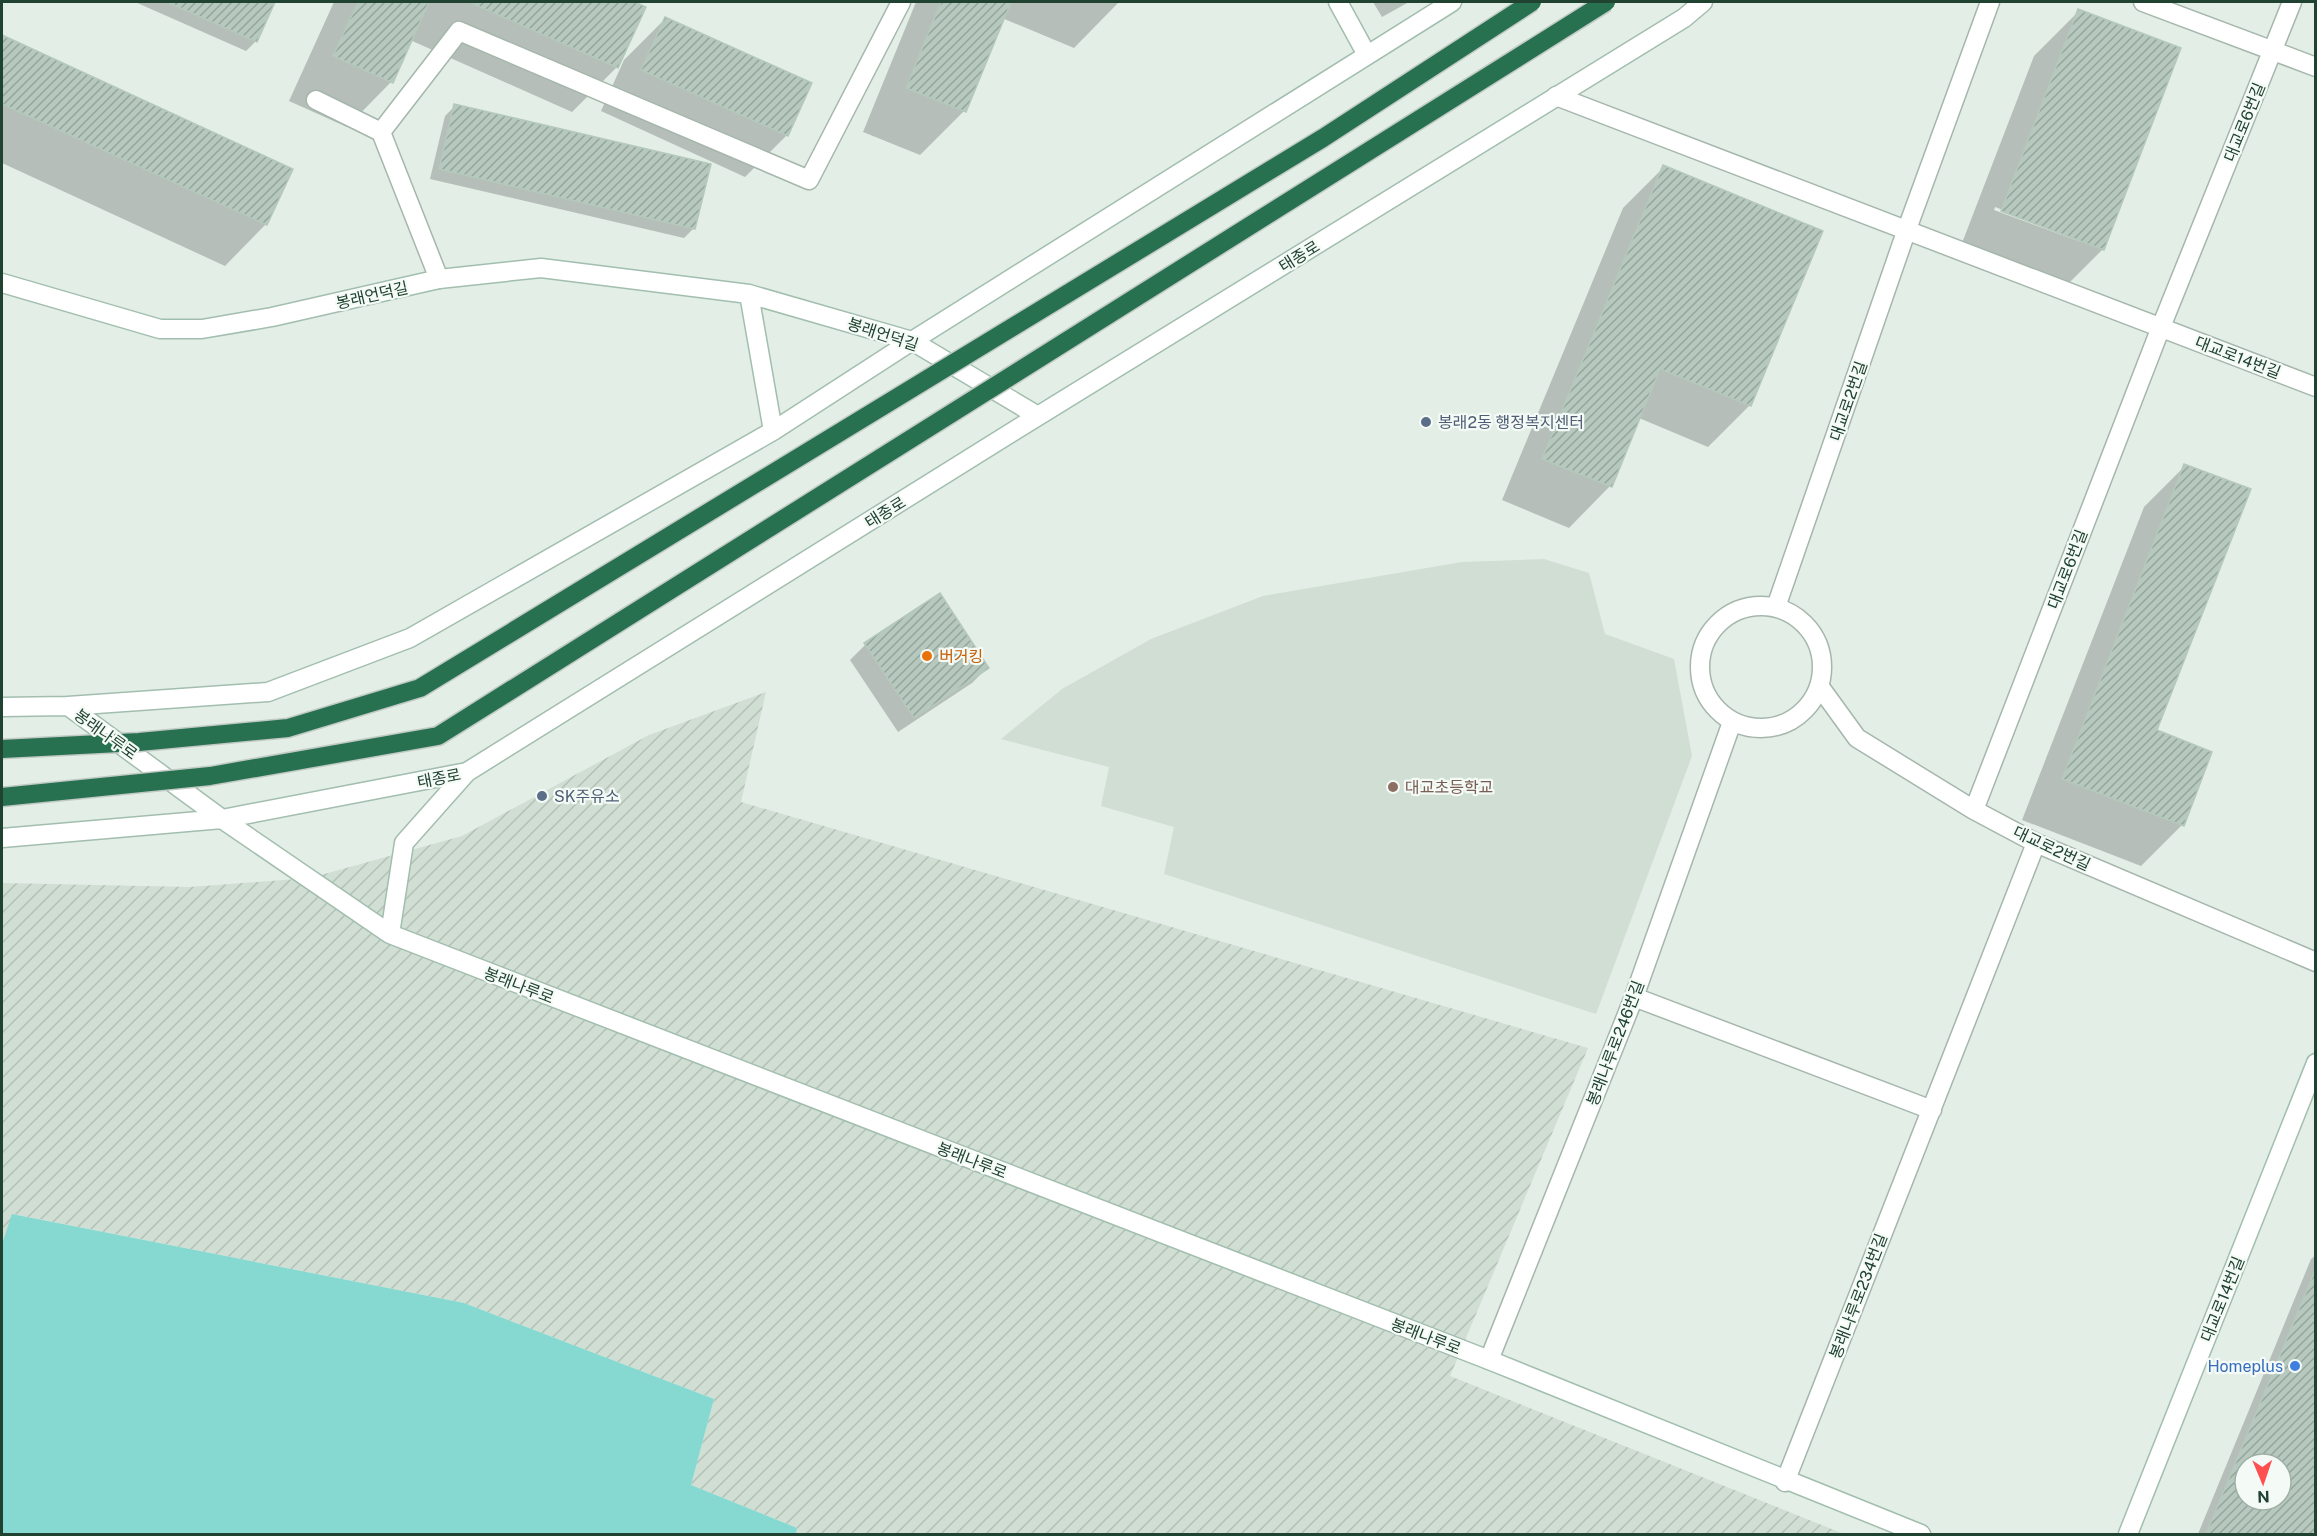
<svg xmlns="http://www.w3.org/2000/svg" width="2317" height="1536" viewBox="0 0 2317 1536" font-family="'Public Sans','Noto Sans KR',sans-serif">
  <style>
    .built { fill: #d0ded4 }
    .industrial { fill: url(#industrial-furrows) }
    .water { fill: #85d9d1 }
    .shadow { fill: #0003; fill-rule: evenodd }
    .building { fill: url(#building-hatch); stroke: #b4c9bb; stroke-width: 1.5; fill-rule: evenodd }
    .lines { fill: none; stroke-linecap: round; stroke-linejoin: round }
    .lane-casing { stroke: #a5b7ac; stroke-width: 21 }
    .street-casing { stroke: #a5b7ac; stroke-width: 21 }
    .secondary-casing { stroke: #a2beae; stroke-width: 21 }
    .lane { stroke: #fff; stroke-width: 18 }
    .street { stroke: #fff; stroke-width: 18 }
    .secondary { stroke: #fff; stroke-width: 18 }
    .highway-bridge-casing { stroke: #c1cac5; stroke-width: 21; stroke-linecap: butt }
    .highway-bridge { stroke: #287150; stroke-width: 18 }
    .service-dot { fill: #5c6f8a; stroke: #f4faf5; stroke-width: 2 }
    .food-dot { fill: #e8710a; stroke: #f4faf5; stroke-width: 2 }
    .education-dot { fill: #8d6e63; stroke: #f4faf5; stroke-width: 2 }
    .shop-dot { fill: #3f7fe0; stroke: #f4faf5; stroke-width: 2 }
    .labels { text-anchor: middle; stroke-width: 4.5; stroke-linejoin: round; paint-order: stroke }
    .street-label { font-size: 16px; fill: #204230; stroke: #f4faf5 }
    .service-label { font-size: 16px; fill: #4e5e75; stroke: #f4faf5; text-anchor: start }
    .food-label { font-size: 16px; fill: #c56008; stroke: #f4faf5; text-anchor: start }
    .education-label { font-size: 16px; fill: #785e54; stroke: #f4faf5; text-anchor: start }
    .shop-label { font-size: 16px; fill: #366cbe; stroke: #f4faf5; text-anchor: end }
  </style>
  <defs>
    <pattern id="industrial-furrows" width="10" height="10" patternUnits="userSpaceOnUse" patternTransform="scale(1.5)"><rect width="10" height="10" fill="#d0ded4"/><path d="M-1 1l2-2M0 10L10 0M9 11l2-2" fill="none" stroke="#b2c0b6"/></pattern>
    <pattern id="building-hatch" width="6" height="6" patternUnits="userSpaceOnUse" patternTransform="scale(1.5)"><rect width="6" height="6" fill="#b7c9be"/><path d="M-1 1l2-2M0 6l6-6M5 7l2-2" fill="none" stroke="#94a59b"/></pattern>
  </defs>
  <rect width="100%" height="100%" fill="#e3eee6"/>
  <path class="built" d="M1544,559L1589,573L1605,634L1674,659L1692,756L1596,1014L1164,874L1174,827L1101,806L1109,767L1001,739L1062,689L1151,639L1263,596L1462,562Z"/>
  <path class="industrial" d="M766,692L741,802L1588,1048L1450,1376L1844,1534H796L797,1528L691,1485L714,1399L464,1303L13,1214L2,1244V883L190,887L310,878L462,836L649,735Z"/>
  <path class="water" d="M12,1214L464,1303L714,1399L691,1485L797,1528L796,1534H2V1244Z"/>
  <path class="shadow" d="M135,2H273L256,41L246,51Z
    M334,2H631L644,7L617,67L572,112L410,40L391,82L347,127L289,101Z
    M916,2H1119L1074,48L1002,18L964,111L920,155L863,132Z
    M1373,2H1409L1382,17Z
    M2079,11L2103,249L2058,294L1957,256L2034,56ZM1995,207L2081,239V242L1994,210Z
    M665,19L787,135L745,177L601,111L624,60Z
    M2,37L291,170L266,224L225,266L2,163Z
    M455,106L694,228L684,238L430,179L445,116Z
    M1664,167L1750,405L1708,447L1639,418L1610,486L1569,528L1502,500L1623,208Z
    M2185,466L2155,731L2182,825L2141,866L2022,820L2144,507Z
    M865,645L987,668L972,683L898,732L850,660Z
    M2316,1255V1534H2198L2311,1259ZM2245,1464H2281V1500H2245Z"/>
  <path class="building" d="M167,2H275L257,42Z
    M358,2H429L393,83L333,56Z
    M469,2H635L646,7L618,68Z
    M941,2H1011L966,112L906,88Z
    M2078,9L2181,48L2104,250L2001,211Z
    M665,17L812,83L788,136L641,70Z
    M2,35L293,169L267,225L2,104Z
    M454,104L711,164L695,229L439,169Z
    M1663,165L1823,231L1751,406L1660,369L1612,487L1542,459Z
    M2184,464L2251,489L2157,730L2212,752L2184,826L2062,779Z
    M940,593L989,668L914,718L864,643Z
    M2316,1268V1534H2206ZM2245,1464H2281V1500H2245Z"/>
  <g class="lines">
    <g class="lane-casing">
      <path id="lane" d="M316,100L381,132L439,279
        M381,132L459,31L809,180L901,2"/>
    </g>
    <g class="street-casing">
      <path id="street" d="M2143,2L2316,67
        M1556,96L2316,387
        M1700 667a61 61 0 1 1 122 0a61 61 0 1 1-122 0Z
        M1776,607L1907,229L1990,2
        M1820,687L1857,738L1974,810L2036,843L2316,962
        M1974,810L2161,327L2292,2
        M1634,997L1932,1110
        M1489,1360L1634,997L1732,722
        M1785,1482L2036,843"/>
    </g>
    <g class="secondary-casing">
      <path id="secondary" d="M1338,2L1367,55
        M2,283L160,329H202L272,317L439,279L541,268L749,294L912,341L1038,416
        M749,294L773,431
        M68,706L222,819L390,934L1489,1360L1921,1534
        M2,707L68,706L268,692L410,638L773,431L912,341L1452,2
        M2,838L222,819L467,772L1038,416L1684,18L1703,2
        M390,934L404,843L467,772
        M2128,1534L2316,1063"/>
    </g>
    <use href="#lane" class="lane"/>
    <use href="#street" class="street"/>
    <use href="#secondary" class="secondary"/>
    <g class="highway-bridge-casing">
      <path id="highway-bridge" d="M2,749L139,742L288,728L420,688L1323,138L1532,2
        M2,797L210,776L438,736L1606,2"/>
    </g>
    <use href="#highway-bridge" class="highway-bridge"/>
  </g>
  <g class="service-dot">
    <circle cx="1426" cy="422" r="6"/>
    <circle cx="542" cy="796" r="6"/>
  </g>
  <circle class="food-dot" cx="927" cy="656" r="6"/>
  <circle class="education-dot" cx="1393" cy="787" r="6"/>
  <circle class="shop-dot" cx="2295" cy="1366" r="6"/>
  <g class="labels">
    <g class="street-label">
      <text transform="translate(2244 122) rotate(-68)" y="6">대교로6번길</text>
      <text transform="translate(1299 256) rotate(-32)" y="6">태종로</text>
      <text transform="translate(372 295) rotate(-13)" y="6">봉래언덕길</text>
      <text transform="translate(883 334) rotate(18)" y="6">봉래언덕길</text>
      <text transform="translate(2238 357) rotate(21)" y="6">대교로14번길</text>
      <text transform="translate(1848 401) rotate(-71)" y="6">대교로2번길</text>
      <text transform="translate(885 512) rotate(-32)" y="6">태종로</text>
      <text transform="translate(2067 569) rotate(-69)" y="6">대교로6번길</text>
      <text transform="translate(106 734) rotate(36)" y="6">봉래나루로</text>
      <text transform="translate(439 778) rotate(-11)" y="6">태종로</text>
      <text transform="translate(2052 848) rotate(25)" y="6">대교로2번길</text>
      <text transform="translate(519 985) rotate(21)" y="6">봉래나루로</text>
      <text transform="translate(1615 1043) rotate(-69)" y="6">봉래나루로246번길</text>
      <text transform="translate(972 1160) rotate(21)" y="6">봉래나루로</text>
      <text transform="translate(1858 1296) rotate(-69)" y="6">봉래나루로234번길</text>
      <text transform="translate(2222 1299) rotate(-68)" y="6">대교로14번길</text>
      <text transform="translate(1426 1336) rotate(21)" y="6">봉래나루로</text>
    </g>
    <g class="service-label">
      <text x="1438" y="428">봉래2동 행정복지센터</text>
      <text x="554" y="802">SK주유소</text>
    </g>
    <g class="food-label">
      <text x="939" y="662">버거킹</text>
    </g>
    <g class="education-label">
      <text x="1405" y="793">대교초등학교</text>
    </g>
    <g class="shop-label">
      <text x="2283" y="1372">Homeplus</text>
    </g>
  </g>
  <rect width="2317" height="1536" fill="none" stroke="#204230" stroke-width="6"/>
  <g transform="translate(2263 1482) rotate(178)"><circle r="28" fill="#f4faf5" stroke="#9fb0a6" stroke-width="1.5"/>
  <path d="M0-4.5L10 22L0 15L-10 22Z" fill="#ff5051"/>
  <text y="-9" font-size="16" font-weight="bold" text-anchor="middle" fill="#204230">N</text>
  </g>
</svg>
